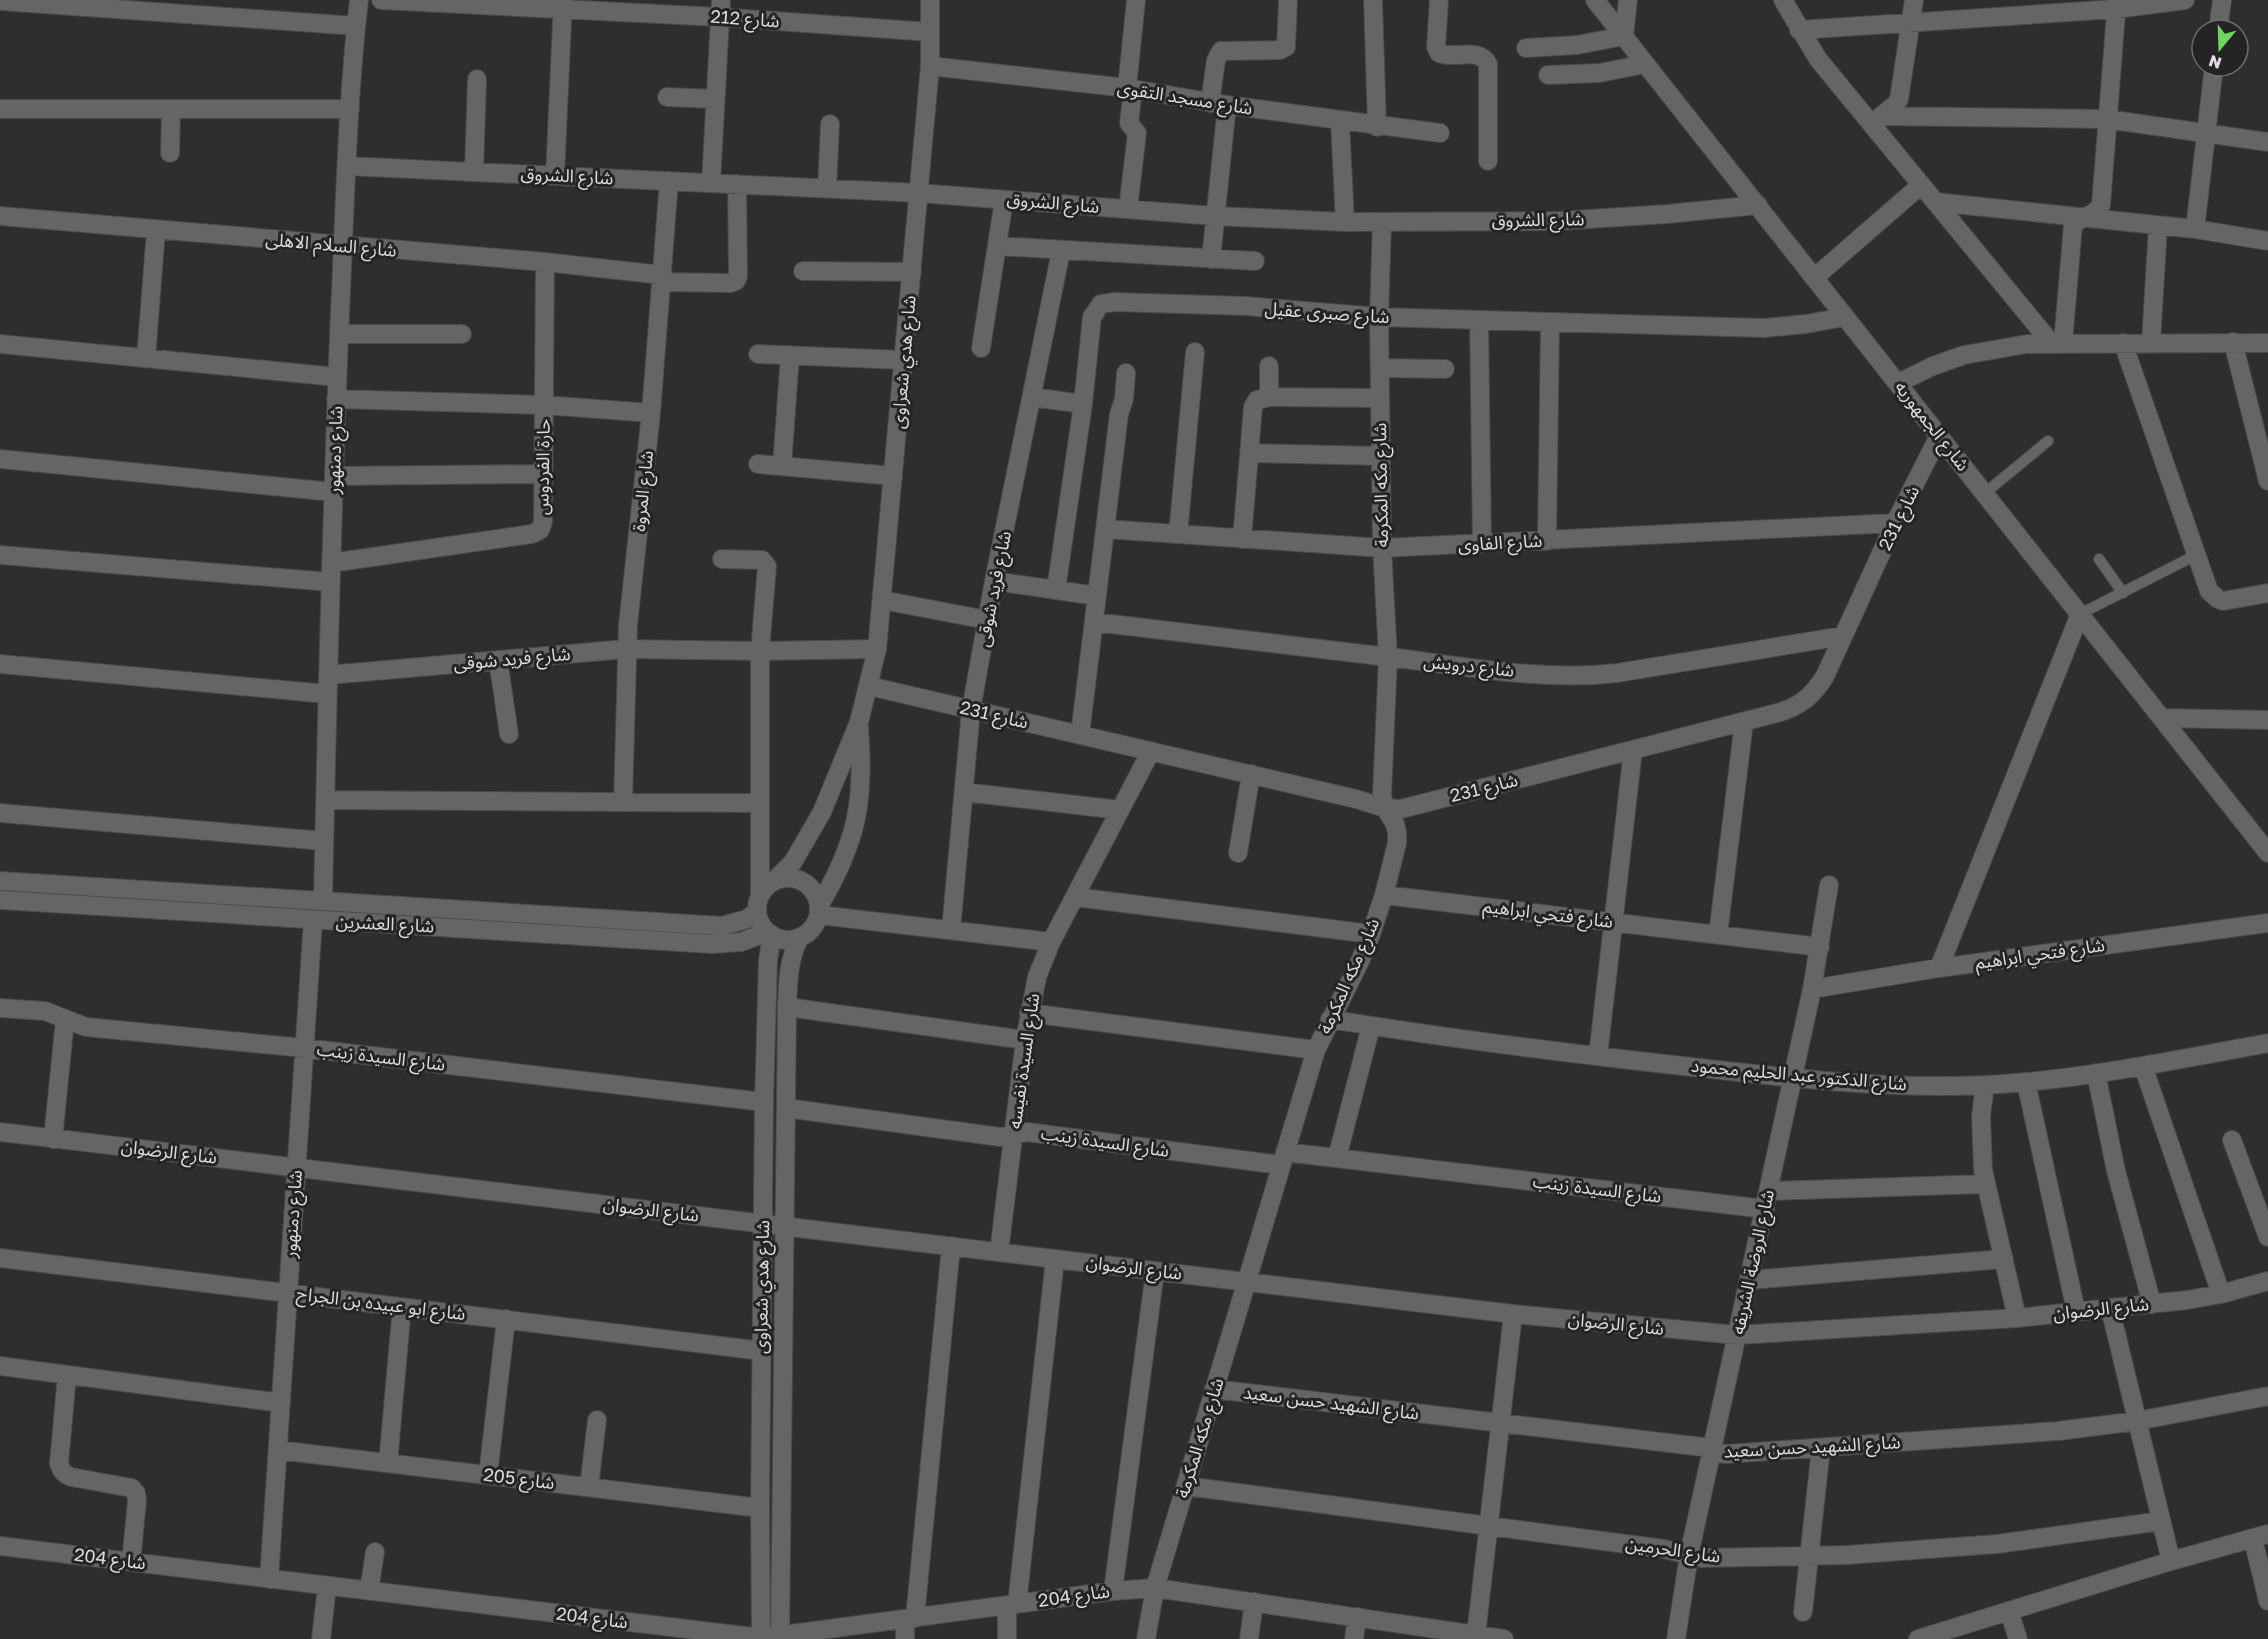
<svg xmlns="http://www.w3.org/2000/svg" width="2268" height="1639" viewBox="0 0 2268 1639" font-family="'Golos Text','Noto Sans Arabic',sans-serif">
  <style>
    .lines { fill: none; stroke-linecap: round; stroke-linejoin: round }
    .service-casing { stroke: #4b494b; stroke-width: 12 }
    .minor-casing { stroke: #4b494b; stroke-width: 20 }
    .tertiary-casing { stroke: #4b494b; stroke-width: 20 }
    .secondary-casing { stroke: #4b494b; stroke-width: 20 }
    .service { stroke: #676467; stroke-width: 10 }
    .minor { stroke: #676467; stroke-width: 18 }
    .tertiary { stroke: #676467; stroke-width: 18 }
    .secondary { stroke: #676467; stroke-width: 18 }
    .labels { text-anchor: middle; stroke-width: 6; stroke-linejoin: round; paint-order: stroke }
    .street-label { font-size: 18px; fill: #deddde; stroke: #252325 }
  </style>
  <rect width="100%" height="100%" fill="#2f2d2f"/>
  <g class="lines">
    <g class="service-casing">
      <path id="service" d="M1985,493L2048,441
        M2099,559L2123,593
        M2080,614L2196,555"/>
    </g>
    <g class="minor-casing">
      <path id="minor" d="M381,0L719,17L930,32
        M1373,0L1377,127
        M1439,0L1436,47L1439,53C1455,60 1478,46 1488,64V161
        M1783,0L1818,59L2052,344
        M0,1L356,26
        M1799,30L2116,9L2185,0
        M2218,30L2222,0
        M1526,48L1577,45L1624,36L1628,0
        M930,66L1127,88L1227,105L1440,133
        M1548,75L1599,73L1645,64
        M1127,88L1136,0
        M667,97L715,99
        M1210,103L1216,60L1221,51L1280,50L1286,47L1288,0
        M0,109H350
        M1882,116L2106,119L2268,142
        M1880,117L1896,104L1899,99L1914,0
        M1340,122L1345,222
        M170,153L171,109
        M347,166L919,193L1215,216L1345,222L1558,221L1667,214L1758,205
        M474,172L477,79
        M555,176L563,0
        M711,183L721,0
        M827,188L830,124
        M1935,202L2195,229L2268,241
        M1128,209L1137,133L1129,123L1133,89
        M0,216L545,262L662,275
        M2195,229L2214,66
        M998,246L1255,261
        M1211,259L1227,105
        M803,271L912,272
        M1814,278L1921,185
        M661,282L731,283L736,281L738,276L737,184
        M1479,321L1482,544
        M339,334H462
        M2233,342L2268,481
        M2063,343L2073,225C2081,216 2094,217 2101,205L2117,0
        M2123,343L2209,591L2218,599L2223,601L2268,593
        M2151,343L2158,225
        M0,344L337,377
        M981,348L1004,200
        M758,354L904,360
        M146,358L156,230
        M1380,368L1445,369
        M1898,383L1933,366L1964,355L2027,344L2268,343
        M1032,397L1083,404
        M1269,397V366
        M336,399L544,405L651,413
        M1249,453L1381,456
        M0,459L333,492
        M758,464L893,476
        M782,466L790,355
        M334,476L543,474
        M1105,529L1382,548L1895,523
        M1178,534L1195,352
        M1242,539L1253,407L1257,400L1269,397L1380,398
        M1547,541L1550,323
        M0,555L330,582
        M722,559L762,560L767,566L760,651V896
        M331,563L532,534L540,530L543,522L545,262
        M994,581L1097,596
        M1056,590L1083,404L1092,317L1101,304L1115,302L1245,306L1379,317L1764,328L1806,324L1845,317
        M882,600L987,620
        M1094,622C1198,634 1301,647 1405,659C1475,668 1547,681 1617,673L1843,636
        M498,660L509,734
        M0,664L327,694
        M328,675L626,649L760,651L877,649
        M869,686L1356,799L1385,808L1401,809L1777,713C1799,707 1813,696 1825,676L1895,523L1939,436
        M2162,718L2268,720
        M1080,735L1119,414L1124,399L1126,373
        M964,792L1120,810
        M325,800L760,803
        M623,802L628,625L651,413L669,181
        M0,813L324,841
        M1238,853L1251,774
        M1384,895L1820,947
        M1075,897L1371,934
        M323,901C327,705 332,508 340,312C345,208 347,103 359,0
        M819,915L1051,942
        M951,930L971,710L994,581L1061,251
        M1718,935L1744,722
        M1939,968L2080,614
        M1812,989L1939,968L2268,923
        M787,1007L1025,1040
        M0,1008L45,1011L86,1027L304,1048L764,1102
        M1029,1013L1316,1050
        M1330,1019C1447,1039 1566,1053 1683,1066C1784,1077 1885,1090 1986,1085C2081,1080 2175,1060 2268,1043
        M1598,1056L1633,750
        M2143,1066L2221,1294
        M2096,1073L2116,1171L2152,1304
        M2026,1082L2076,1311
        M1985,1085L1981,1116L1983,1170L2017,1318
        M786,1108L1000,1137L1027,1132L1281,1165
        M0,1132L1513,1314L1737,1335L2017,1318L2187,1300L2221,1294L2268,1281
        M53,1139L65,1019
        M2232,1140L2268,1237
        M1285,1152L1765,1209
        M1337,1158L1371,1026
        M1769,1191L1986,1184
        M999,1252L1025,1040L1037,977L1051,942L1151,751
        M0,1258L762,1351
        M1749,1280L2004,1259
        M2110,1308L2171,1561
        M0,1366L281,1403
        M67,1375L59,1463C61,1471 64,1474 71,1477L132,1488L136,1493L137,1501L131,1562
        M1214,1389L1703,1447L1716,1453L1726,1454L2058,1431L2137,1421L2268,1396
        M278,1450L760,1508
        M388,1463L402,1307
        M488,1475L506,1319
        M1186,1486L1664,1549L1702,1558L1847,1555L1997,1544L2161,1521
        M589,1487L597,1420
        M2253,1539L2268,1601
        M0,1546L761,1638L1113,1591L1155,1588L1504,1639
        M269,1579L313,920
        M369,1591L375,1552
        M1113,1591L1155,1271
        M1017,1604L1055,1259
        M1007,1606V1639
        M2009,1611L2018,1639
        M1803,1612L1821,1448
        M915,1618L951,1246
        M905,1620V1639
        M1476,1635L1513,1314
        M321,1639L327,1586
        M1146,1639L1155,1588L1316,1050L1361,959L1371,934L1384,895L1397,843V833L1395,824L1385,808L1382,795L1388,657L1382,548L1379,317L1382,223
        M1249,1639L1254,1602
        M1354,1639L1357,1617
        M1676,1639L1689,1555L1812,989L1829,885
        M1918,1639L2171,1561L2268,1534"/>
    </g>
    <g class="tertiary-casing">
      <path id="tertiary" d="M757 909a31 31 0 1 1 62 0a31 31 0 1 1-62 0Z
        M0,881L722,926L747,919L757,911
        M774,881L793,862L822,812L859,722L877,649L930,66V0
        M0,900L712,944L741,942L768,932
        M819,906C857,842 865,801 859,727
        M761,1639L760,1508L764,1102L768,960L772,935
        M780,1639L787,1007C788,983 788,959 800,937"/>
    </g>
    <g class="secondary-casing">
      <path id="secondary" d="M1595,0L2268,853"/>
    </g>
    <use href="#service" class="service"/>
    <use href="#minor" class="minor"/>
    <use href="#tertiary" class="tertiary"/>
    <use href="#secondary" class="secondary"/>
  </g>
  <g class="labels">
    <g class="street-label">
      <text transform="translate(745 19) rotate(4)" y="6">شارع 212</text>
      <text transform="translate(1185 98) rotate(9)" y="6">شارع مسجد التقوى</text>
      <text transform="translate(567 176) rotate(3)" y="6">شارع الشروق</text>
      <text transform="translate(1053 203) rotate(5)" y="6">شارع الشروق</text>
      <text transform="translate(1538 220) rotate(-1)" y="6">شارع الشروق</text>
      <text transform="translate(331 245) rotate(5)" y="6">شارع السلام الاهلى</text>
      <text transform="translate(1327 313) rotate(4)" y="6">شارع صبرى عقيل</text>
      <text transform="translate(904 362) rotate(-85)" y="6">شارع هدي شعراوى</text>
      <text transform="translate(1932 426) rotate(52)" y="6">شارع الجمهوريه</text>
      <text transform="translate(335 450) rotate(-88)" y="6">شارع دمنهور</text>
      <text transform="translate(543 467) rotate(-89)" y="6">حارة الفردوس</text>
      <text transform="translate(1381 485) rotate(-91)" y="6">شارع مكه المكرمة</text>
      <text transform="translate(643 491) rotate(-84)" y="6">شارع المروة</text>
      <text transform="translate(1899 518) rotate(-64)" y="6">شارع 231</text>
      <text transform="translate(1500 543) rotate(-3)" y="6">شارع الفاوى</text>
      <text transform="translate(994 589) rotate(-79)" y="6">شارع فريد شوقى</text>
      <text transform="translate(512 659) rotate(-5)" y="6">شارع فريد شوقى</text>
      <text transform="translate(1469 666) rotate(6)" y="6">شارع درويش</text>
      <text transform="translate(994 715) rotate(13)" y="6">شارع 231</text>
      <text transform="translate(1484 788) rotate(-14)" y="6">شارع 231</text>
      <text transform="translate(1548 914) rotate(7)" y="6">شارع فتحي ابراهيم</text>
      <text transform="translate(385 924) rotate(3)" y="6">شارع العشرين</text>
      <text transform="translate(2040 954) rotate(-8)" y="6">شارع فتحي ابراهيم</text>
      <text transform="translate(1349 976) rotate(-66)" y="6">شارع مكه المكرمة</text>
      <text transform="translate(381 1057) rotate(7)" y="6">شارع السيدة زينب</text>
      <text transform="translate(1024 1061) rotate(-82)" y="6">شارع السيدة نفيسه</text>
      <text transform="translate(1799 1075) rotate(5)" y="6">شارع الدكتور عبد الحليم محمود</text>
      <text transform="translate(1105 1142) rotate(8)" y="6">شارع السيدة زينب</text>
      <text transform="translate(169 1152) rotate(7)" y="6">شارع الرضوان</text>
      <text transform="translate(1597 1189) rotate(7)" y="6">شارع السيدة زينب</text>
      <text transform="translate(651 1210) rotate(7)" y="6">شارع الرضوان</text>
      <text transform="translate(293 1214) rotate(-86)" y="6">شارع دمنهور</text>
      <text transform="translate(1753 1262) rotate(-78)" y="6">شارع الروضة الشريفه</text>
      <text transform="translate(1134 1268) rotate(7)" y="6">شارع الرضوان</text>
      <text transform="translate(762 1287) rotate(-89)" y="6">شارع هدي شعراوى</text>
      <text transform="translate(381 1304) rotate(7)" y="6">شارع ابو عبيده بن الجراح</text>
      <text transform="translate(2101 1309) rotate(-6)" y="6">شارع الرضوان</text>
      <text transform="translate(1616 1324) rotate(6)" y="6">شارع الرضوان</text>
      <text transform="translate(1331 1403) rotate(7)" y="6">شارع الشهيد حسن سعيد</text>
      <text transform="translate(1200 1438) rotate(-73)" y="6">شارع مكه المكرمة</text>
      <text transform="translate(1812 1447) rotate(-3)" y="6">شارع الشهيد حسن سعيد</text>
      <text transform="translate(519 1479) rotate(7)" y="6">شارع 205</text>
      <text transform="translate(1673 1550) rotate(8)" y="6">شارع الحرمين</text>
      <text transform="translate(110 1559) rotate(7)" y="6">شارع 204</text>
      <text transform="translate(1074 1596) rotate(-8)" y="6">شارع 204</text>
      <text transform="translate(592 1618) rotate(7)" y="6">شارع 204</text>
    </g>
  </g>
  <g transform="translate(2220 48) rotate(199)"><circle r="28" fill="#252325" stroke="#6f6d6f" stroke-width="1.5"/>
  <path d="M0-4.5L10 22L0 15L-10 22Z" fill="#6fd360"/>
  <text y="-9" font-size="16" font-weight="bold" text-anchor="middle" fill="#deddde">N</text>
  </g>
</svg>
